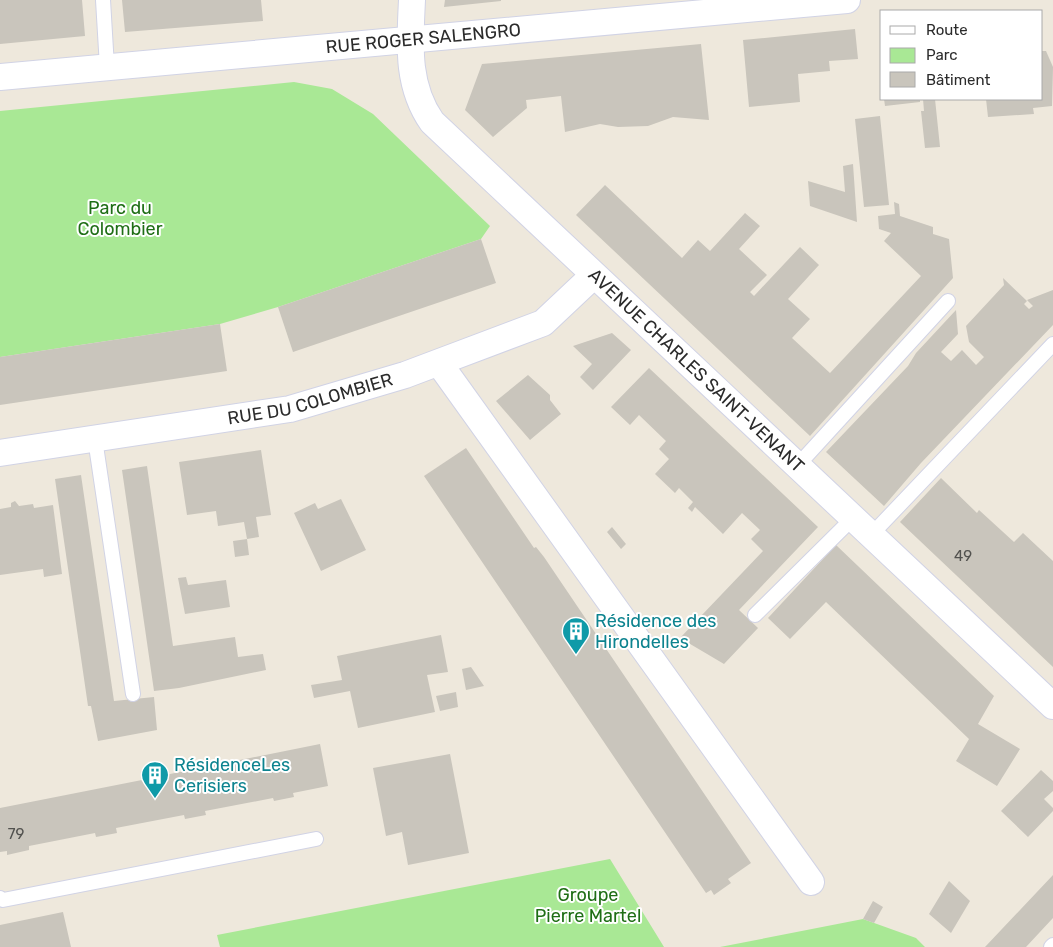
<svg xmlns="http://www.w3.org/2000/svg" width="1053" height="947" viewBox="0 0 1053 947" font-family="Rubik,sans-serif">
  <style>
    .green { fill: #a9e895 }
    .building { fill: #c9c5bc }
    .lines { fill: none; stroke-linecap: round; stroke-linejoin: round }
    .service-casing { stroke: #d1d3e5; stroke-width: 16 }
    .minor-casing { stroke: #d1d3e5; stroke-width: 28 }
    .service { stroke: #fff; stroke-width: 14 }
    .minor { stroke: #fff; stroke-width: 26 }
    .labels { text-anchor: middle; stroke-width: 4; stroke-linejoin: round; paint-order: stroke }
    .number-label { font-size: 15px; fill: #52524f }
    .street-label { font-size: 18px; fill: #2b2b2b; stroke: #fff }
    .park-label { font-size: 18px; fill: #1f6e15; stroke: #fff }
    .culture-label { font-size: 18px; fill: #0d838f; stroke: #fff; text-anchor: start }
  </style>
  <rect width="100%" height="100%" fill="#eee8dc"/>
  <path class="green" d="M294,82L332,89L373,114L490,226L481,239L278,307L220,324L0,357V111Z
    M610,859L664,947H220L217,935Z
    M863,919L916,938L925,947H720Z"/>
  <path class="building" d="M0,0H82L85,36L0,44Z
    M122,0H261L263,21L125,32Z
    M445,0H501V1L444,7Z
    M855,29L858,59L829,61L830,71L798,74L800,102L749,107L743,40Z
    M701,44L709,120L673,117L648,126L618,127L600,124L565,132L561,96L526,100L527,108L493,137L465,110L482,64Z
    M1042,51H1046L1053,67L1052,106L1033,108L1034,114L988,117L986,99H1042Z
    M884,99H920V102L885,106Z
    M923,99H935L940,147L925,148L921,111H924Z
    M880,116L889,205L864,207L855,119Z
    M853,164L857,222L810,206L808,181L845,192L843,166Z
    M605,185L682,258L698,240L710,251L745,213L760,226L739,249L767,275L750,292L754,296L800,247L819,265L788,299L810,319L792,338L830,373L921,276L884,241L891,233L879,229L878,216L895,214L894,202L899,204L900,216L933,227V234L949,239L953,278L810,436L576,215Z
    M481,239L496,283L293,352L278,307Z
    M1003,278L1027,301L1024,304L1029,309L1033,306L1027,300L1053,290V325L921,463L884,506L826,452L908,366L916,353L956,310L958,334L941,352L951,361L962,350L976,365L984,357L969,342L966,326L1004,285Z
    M220,324L227,371L0,405V357Z
    M612,333L631,350L593,390L580,377L592,364L573,346Z
    M649,368L818,527L739,610L758,628L724,664L680,638L763,551L751,539L760,530L742,513L723,534L695,507L692,512L688,508L693,502L679,488L675,493L655,474L669,459L659,449L666,441L639,415L630,425L611,407Z
    M528,375L550,395V400L561,414L530,440L496,401Z
    M466,448L534,548L536,547L544,557L751,863L728,879L731,883L714,895L711,890L706,893L424,476Z
    M261,450L271,515L256,517L259,537L247,539L249,555L235,557L233,541L247,539L244,522L218,526L216,511L187,515L179,462Z
    M147,466L173,646L235,637L238,657L263,654L266,670L179,688L154,691L122,470Z
    M81,475L114,701L154,697L157,730L98,741L91,706H88L55,479Z
    M941,478L977,513L979,510L1014,542L1023,533L1053,561V667L900,522Z
    M341,499L366,550L321,571L294,513L315,503L318,509Z
    M15,501L19,506L33,504L34,508L53,505L62,574L44,577L43,569L0,575V509L11,507V503Z
    M612,527L626,544L621,549L607,532Z
    M836,545L994,696L978,724L1020,749L997,786L956,761L969,739L826,602L790,639L768,618Z
    M186,577L188,585L226,580L230,607L185,614L178,578Z
    M441,635L448,672L427,675L435,712L358,728L350,691L314,698L311,685L342,680L337,656Z
    M471,667L484,686L466,690L462,669Z
    M456,692L458,707L440,711L436,696Z
    M320,744L328,786L293,793L294,797L274,801L273,798L205,811L206,815L185,819L184,815L116,828L117,833L96,837L95,833L29,846V850L7,855V851L0,852V808L147,779L146,774L154,772L155,777Z
    M450,754L469,853L408,865L402,832L386,836L373,768Z
    M1041,770L1053,781V791L1044,799L1053,808V811L1028,837L1001,811Z
    M1053,875V918L1026,947H985Z
    M949,881L970,901L951,933L929,914Z
    M873,901L883,907L874,923L863,919Z
    M63,912L71,947H0V925Z"/>
  <g class="lines">
    <g class="service-casing">
      <path id="service" d="M103,0L107,67
        M95,439L133,694
        M798,465L948,301
        M872,534L1053,344
        M755,615L854,517
        M0,898L3,900L316,839
        M1051,947L1053,945"/>
    </g>
    <g class="minor-casing">
      <g id="minor">
        <path id="s1" d="M412,0C410,43 406,85 432,122L1053,706"/>
        <path id="s2" d="M0,77L847,0"/>
        <path d="M439,363L811,882"/>
        <path id="s3" d="M0,453L290,409L405,375L543,323L594,275"/>
      </g>
    </g>
    <use href="#service" class="service"/>
    <use href="#minor" class="minor"/>
  </g>
  <defs>
    <g id="building-pin" transform="scale(1.4375)"><path d="M0 17L-7.5 6A9.5 9.5 0 1 1 7.5 6Z" fill="#0f9aa8" stroke="#fff"/><path d="M-4-6H4V6H1V3H-1V6H-4ZM-2.5-4.3h1.7v1.8h-1.7ZM.8-4.3h1.7v1.8H.8ZM-2.5-1h1.7V.8h-1.7ZM.8-1h1.7V.8H.8Z" fill="#fff"/></g>
  </defs>
  <g fill-rule="evenodd">
    <use href="#building-pin" x="576" y="631"/>
    <use href="#building-pin" x="155" y="775"/>
  </g>
  <g class="labels">
    <g class="number-label">
      <text x="963" y="561">49</text>
      <text x="16" y="839">79</text>
    </g>
    <g class="street-label">
      <text dy="6" stroke="none"><textPath href="#s2" startOffset="425">RUE ROGER SALENGRO</textPath></text>
      <text dy="6" stroke="none"><textPath href="#s1" startOffset="489">AVENUE CHARLES SAINT-VENANT</textPath></text>
      <text dy="6" stroke="none"><textPath href="#s3" startOffset="315">RUE DU COLOMBIER</textPath></text>
    </g>
    <g class="park-label">
      <text x="120" y="214">Parc du<tspan x="120" dy="21">Colombier</tspan></text>
      <text x="588" y="901">Groupe<tspan x="588" dy="21">Pierre Martel</tspan></text>
    </g>
    <g class="culture-label">
      <text x="595" y="627">Résidence des<tspan x="595" dy="21">Hirondelles</tspan></text>
      <text x="174" y="771">RésidenceLes<tspan x="174" dy="21">Cerisiers</tspan></text>
    </g>
  </g>
  <rect x="880" y="10" width="162" height="90" fill="#ffffff" stroke="#aaaaaa"/>
  <rect x="890" y="26" width="25" height="8" fill="#ffffff" stroke="#aaaaaa"/>
  <text x="926" y="35" font-size="15" fill="#2b2b2b">Route</text>
  <rect x="890" y="48" width="25" height="15" fill="#a9e895" stroke="#aaaaaa"/>
  <text x="926" y="60" font-size="15" fill="#2b2b2b">Parc</text>
  <rect x="890" y="72" width="25" height="15" fill="#c9c5bc" stroke="#aaaaaa"/>
  <text x="926" y="85" font-size="15" fill="#2b2b2b">Bâtiment</text>
</svg>
